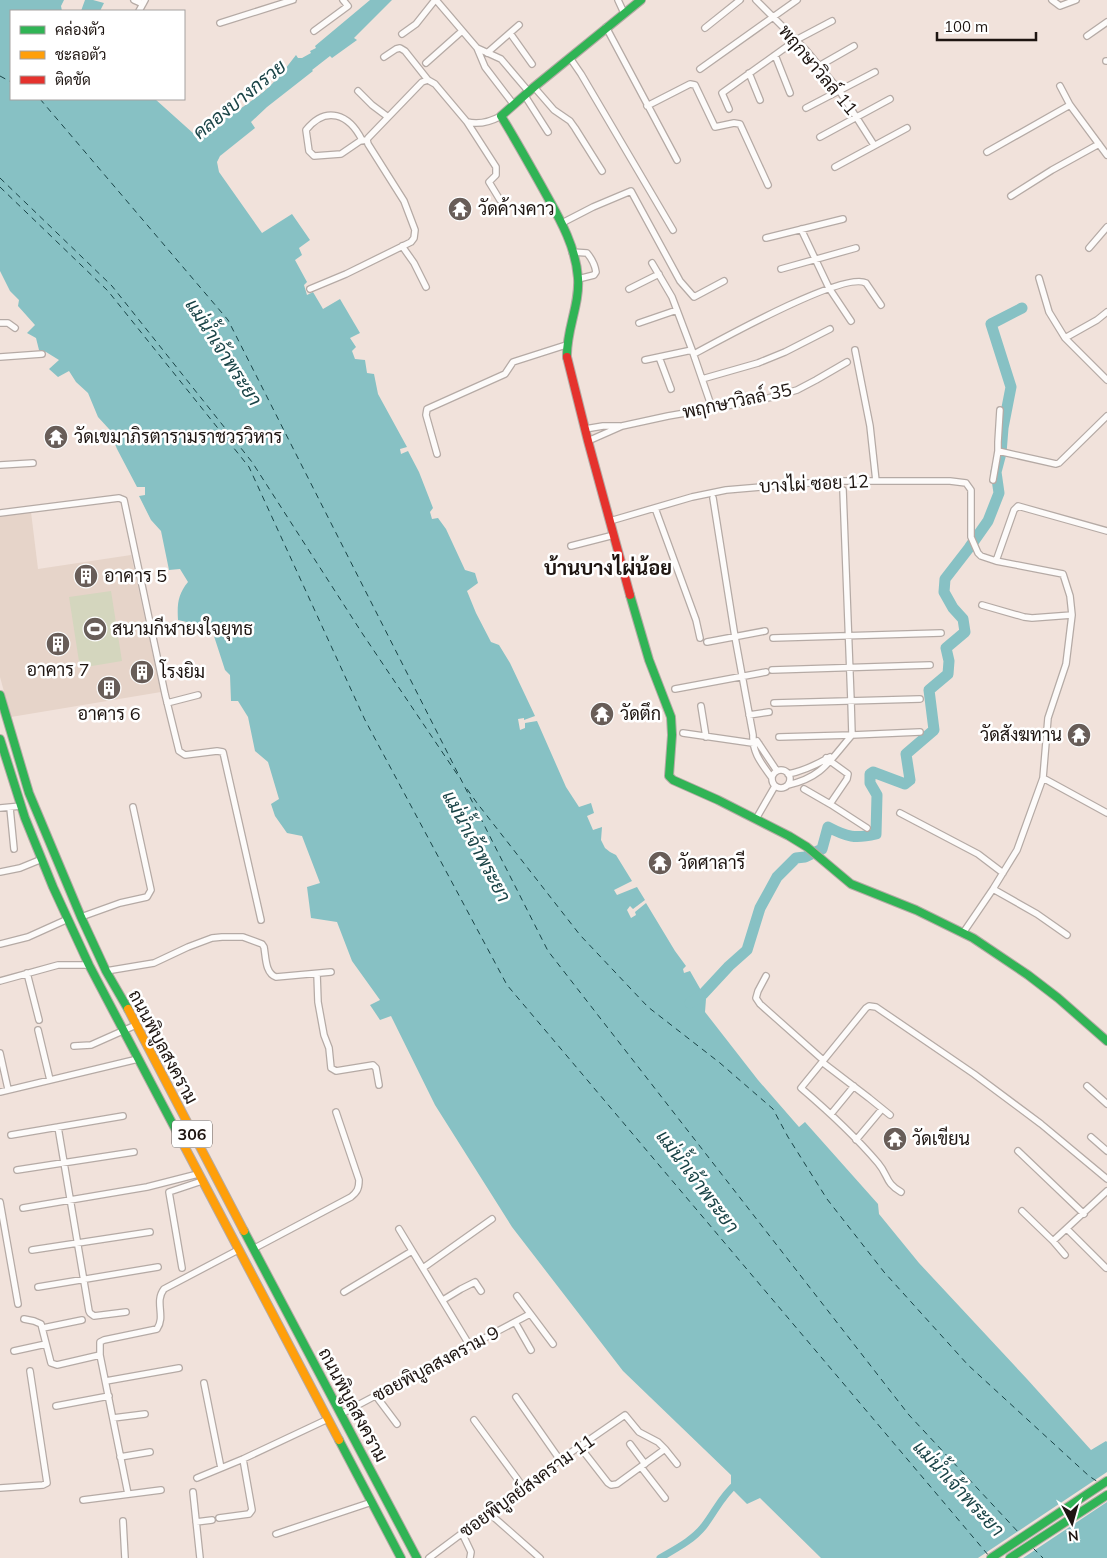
<svg xmlns="http://www.w3.org/2000/svg" width="1107" height="1558" viewBox="0 0 1107 1558" font-family="Mulish,Sarabun,sans-serif">
  <style>
    .education { fill: #e6d4c9 }
    .green { fill: #d4d6be }
    .water { fill: #87c1c4 }
    .pier { fill: #f1e2db }
    .lines { fill: none; stroke-linecap: round; stroke-linejoin: round }
    .canal { stroke: #87c1c4; stroke-width: 7 }
    .river { stroke: #87c1c4; stroke-width: 11 }
    .ferry { stroke: #1a4447; stroke-width: 1; stroke-dasharray: 6 5; stroke-linecap: butt }
    .street-casing { stroke: #b5aaa5; stroke-width: 8 }
    .fast-casing { stroke: #b5aaa5; stroke-width: 10 }
    .slow-casing { stroke: #b5aaa5; stroke-width: 10 }
    .jam-casing { stroke: #b5aaa5; stroke-width: 10 }
    .street { stroke: #fdfbfa; stroke-width: 5.5 }
    .fast { stroke: #30b455; stroke-width: 8 }
    .slow { stroke: #ff9f0a; stroke-width: 8 }
    .jam { stroke: #e5322d; stroke-width: 8 }
    .labels { text-anchor: middle; stroke-width: 5; stroke-linejoin: round; paint-order: stroke }
    .shield { fill: #fff; stroke: #625b58; stroke-width: 1 }
    .shield-label { font-size: 16px; font-weight: bold; fill: #1e1511 }
    .street-label { font-size: 18px; fill: #1e1511; stroke: #fff }
    .poi-label { font-size: 18px; fill: #1e1511; stroke: #fff; text-anchor: start }
    .water-label { font-size: 19px; font-style: italic; fill: #1a4447; stroke: #fff }
    .quarter-label { font-size: 20px; font-weight: bold; fill: #1e1511; stroke: #fff }
  </style>
  <rect width="100%" height="100%" fill="#f1e2db"/>
  <path class="education" d="M31,512L38,569L131,555L161,692L11,717L0,677V515Z"/>
  <path class="green" d="M111,591L122,661L80,668L69,597Z"/>
  <path class="water" d="M0,0H64L61,6L62,11H11V99H155L194,134C212,129 257,99 271,85C280,76 288,65 296,55L298,58H302L311,53L310,51L316,48L315,46L370,0H392L354,38L357,40L332,58L330,56L312,70L313,71L267,107L251,122L255,128L220,156L217,162L219,172L262,233L292,214L310,240L299,248L302,255L295,260L307,282L304,285L307,295L313,292L323,309L340,299L360,333L350,338L356,347L352,351L355,359L365,360L367,373L374,374L378,394L407,447L400,449L401,454L408,451L419,472L433,508L430,512L432,519L438,518L446,529L465,570L475,573L478,583L467,591L476,613L491,642L499,645L510,663L535,716L524,720V718L518,719L520,730L525,728V723L537,721L566,787L579,807L591,803L594,813L587,816L593,830L602,827L601,840L605,848L610,852L616,855L632,881L614,890L617,895L637,887L645,900L633,909L630,906L627,910L631,918L636,915L635,912L646,903L675,951L686,966L683,969L684,973L690,971L706,999L705,1012L758,1080L799,1127L805,1122L878,1204L879,1214L919,1263L1027,1379L1091,1450L1106,1441L1107,1442V1558H821L760,1498L747,1504L731,1488V1475L623,1371L512,1227L435,1105L391,1016L380,1020L370,1005L380,1000L352,961L337,922L311,918L307,887L320,883L302,836L287,833L275,816L271,804L279,799L268,762L255,751L248,717L238,701H231L230,675L225,670L212,630L193,631L191,623L178,620C177,604 178,594 188,582L180,569L169,570L161,531L151,520L139,496L145,495V487H137L117,449L109,429L98,417L88,393L76,382L69,371L58,377L49,369L59,360L46,352L39,350L36,338L27,333L35,325L18,306L19,300L10,291L0,271Z
    M85,0H93L104,3L100,11H81Z"/>
  <path class="pier" d="M1107,1472V1502L1023,1558H978Z"/>
  <g class="lines">
    <path class="canal" d="M660,1558C675,1549 692,1541 704,1526C715,1512 722,1495 737,1483"/>
    <path class="river" d="M690,1003L703,994L729,966L747,950L760,908L777,877L796,858L805,857L822,849L828,827C847,837 855,839 876,834L877,795L870,783V774L873,772L905,784L910,780L906,754L934,730L929,690L948,674L949,661L946,648L965,632L963,619L953,608L944,592L945,579L969,548L988,521L999,493L996,472L1001,453L1003,428L1011,387L991,324L1022,308"/>
    <path class="ferry" d="M0,76L11,82
      M40,99L228,320L548,951L909,1415L1020,1534
      M0,178L112,286L252,462L362,633L459,777
      M0,187L108,291L249,467L365,720L507,985L989,1556
      M467,789L477,803L580,935L648,1007L720,1063L773,1109L788,1137L827,1199L884,1272L968,1365L1089,1476L1098,1482
      M1033,1548L1043,1558"/>
    <g class="street-casing">
      <path id="street" d="M134,0L143,4
        M436,0L477,48
        M618,0L624,13
        M756,0L806,50L839,90L874,145
        M1052,0L1060,6L1076,0
        M139,11L145,0
        M220,23L293,0
        M606,27L677,160
        M705,28L740,0
        M314,31L348,6L343,0
        M510,33L532,64
        M402,34L416,24L435,0
        M1087,36L1107,22
        M487,53L519,25
        M775,55L790,93
        M384,57L396,49L400,48L405,51L428,80L435,84L467,122C479,125 490,122 501,116
        M570,58L581,74L673,230
        M1106,61H1107
        M426,63L462,31
        M819,66L854,46
        M700,69L797,0
        M749,73L760,100
        M1060,86L1070,105L1107,155
        M534,87L554,110L570,121L575,128L602,171
        M358,91L372,105L388,117
        M525,96L548,132
        M514,105L485,67L477,48L501,59L529,92
        M647,106L690,84L695,85L715,127L734,123L740,124L768,185
        M806,108L875,72
        M729,109L722,93L796,40L832,21
        M467,122L496,167V175L489,182L500,200
        M820,137L890,99
        M362,140C349,114 326,105 306,130L309,151L314,156L341,154L360,141L367,140
        M367,140L368,138L422,82L428,80
        M987,152L1070,105
        M835,167L907,128
        M1011,196L1052,170L1099,144
        M562,223L593,207L631,191L680,281L694,297L724,281
        M801,229L829,288L851,321
        M766,238L843,219
        M402,246L414,263L426,287
        M1089,248L1107,227
        M572,252L587,253C592,259 595,265 596,272L594,275L578,279
        M652,263L672,297L692,350L712,408
        M781,269L856,248
        M1039,278L1049,312L1065,338
        M310,289L346,274L411,242L414,238L415,230L404,201L368,144L367,140
        M629,289L659,274
        M1107,312L1097,320L1065,338L1107,380
        M0,323H8L15,328
        M639,323L677,310
        M855,350L870,426L876,481
        M694,354C720,340 844,271 866,283L881,305
        M0,357L42,354
        M659,357L671,389
        M645,360L692,350
        M702,379L758,363L785,352L830,329
        M1000,410L998,442V451L1056,464L1059,463L1107,416
        M585,429L603,426H620
        M588,441L622,426L668,416L760,400L780,395L797,390L816,380L847,362
        M437,454L426,415L427,409L505,374L513,362L516,361L566,345
        M0,465L33,463
        M993,480L998,451
        M713,498L735,637L753,735C752,753 762,764 772,778
        M655,508L696,620L700,638
        M0,513L119,498L124,500L165,694L179,751L185,755L217,751L223,752L261,920
        M610,521L692,497L726,490L833,481H950L966,483L971,490V537L978,553L981,556L996,561L1063,574L1070,596L1072,615L1066,664L1048,718L1043,778L1017,850L993,889L963,933
        M571,546L614,535
        M996,561L1014,510L1018,506L1107,531
        M982,605L1024,617L1032,618L1072,615
        M773,638L941,633
        M707,642L765,631
        M772,670L930,665
        M675,689L766,672
        M167,703L198,695
        M774,703L920,699
        M701,706L706,737
        M749,715L769,712
        M683,733L759,744
        M779,737L852,735L851,701L843,490
        M757,741L777,771
        M826,758L848,774L847,779L830,804L867,828
        M772 779a9 9 0 1 1 18 0a9 9 0 1 1-18 0Z
        M788,774C804,771 816,765 830,757
        M1043,778L1107,813
        M788,785C823,777 830,760 852,735L920,732
        M804,789L830,804
        M0,808L21,806
        M10,808L14,849
        M900,813L978,854L1003,873
        M756,819L775,786
        M0,872L20,868L42,859
        M993,889L1037,914L1067,935
        M81,917L120,903L147,897L151,890L133,807
        M0,944L28,937L68,919
        M106,971L154,963L188,947L212,938L222,937H243L262,944L264,947C266,957 265,973 276,977L331,972
        M27,973L39,1020
        M317,974L318,1002L324,1035L329,1048L331,1068L336,1071L373,1065L376,1068L379,1085
        M766,976L758,991L756,998L760,1004L823,1060
        M0,981L58,965H89
        M38,1030L50,1080
        M74,1046L91,1045L136,1025
        M0,1053L8,1089
        M822,1062L869,1098L890,1115
        M1087,1086L1107,1104
        M0,1092L138,1059
        M831,1114L854,1086
        M58,1127L89,1311L90,1313L94,1316L126,1312
        M11,1135L123,1116
        M1091,1137L1107,1151
        M856,1140L882,1109
        M1018,1151L1084,1214
        M17,1170L134,1152
        M901,1192C885,1183 889,1176 878,1163C855,1136 828,1111 801,1088L866,1008L869,1006L876,1007L974,1074L1041,1124L1107,1179
        M0,1202L18,1304
        M23,1208L147,1187L198,1174
        M1022,1211L1053,1241L1107,1191
        M399,1229L470,1346
        M1067,1229L1106,1268
        M1053,1241L1065,1255
        M253,1249L351,1197C357,1192 359,1189 359,1180L336,1112
        M32,1250L150,1232
        M182,1268L169,1192L202,1181
        M423,1268L492,1219
        M38,1287L158,1267
        M344,1292L412,1251
        M517,1296L553,1344
        M443,1300L461,1289L475,1282L481,1291
        M24,1319L34,1321L41,1324L51,1363L57,1365L100,1355
        M515,1322L531,1350
        M43,1328L82,1320
        M14,1351L46,1344
        M106,1381L179,1368
        M204,1383L221,1468
        M376,1396L397,1424
        M516,1397L560,1460
        M56,1406L109,1396
        M341,1414L530,1314
        M113,1418L145,1414
        M474,1420L524,1488
        M630,1444L645,1464
        M580,1447L608,1483L611,1485L617,1484L665,1449
        M120,1457L150,1452
        M641,1467L665,1498
        M197,1478L243,1459L328,1419
        M0,1488L43,1485L47,1483L30,1371
        M193,1492L200,1558
        M128,1494L100,1355V1342L104,1340L157,1329C166,1316 154,1302 164,1289L238,1250
        M83,1500L161,1490
        M489,1513L540,1558
        M219,1518L249,1514L252,1510L243,1459
        M123,1521L125,1558
        M196,1522L212,1520
        M462,1533L471,1552L470,1558
        M276,1534L372,1502
        M429,1558L560,1460L625,1415L639,1432L658,1442L665,1449L677,1464"/>
    </g>
    <g class="fast-casing">
      <path id="fast" d="M567,357C566,330 580,305 578,278C576,248 561,221 547,196C532,169 517,142 501,116L534,87L641,0
        M630,595L649,660L671,717L672,735L669,776L673,780L718,800L789,836L807,847L851,884L916,910L973,938L1028,975L1058,998L1107,1041
        M0,695L29,793L81,917L106,971L128,1009
        M0,739L25,818L53,887L89,965L180,1138
        M244,1231L417,1558
        M339,1440L401,1558
        M991,1558L1107,1481
        M1010,1558L1107,1495"/>
    </g>
    <g class="slow-casing">
      <path id="slow" d="M128,1009L244,1231
        M180,1138L339,1440"/>
    </g>
    <g class="jam-casing">
      <path id="jam" d="M567,357L588,441L630,595"/>
    </g>
    <use href="#street" class="street"/>
    <use href="#fast" class="fast"/>
    <use href="#slow" class="slow"/>
    <use href="#jam" class="jam"/>
  </g>
  <defs>
    <g id="temple-disc" transform="scale(1.25)"><circle r="9.5" fill="#685d58" stroke="#fff"/><path d="M0-6L5-2H3V0L6.5 2.5H4V6H1.5V3h-3V6H-4V2.5H-6.5L-3 0V-2H-5Z" fill="#fff"/></g>
    <g id="building-disc" transform="scale(1.25)"><circle r="9.5" fill="#685d58" stroke="#fff"/><path d="M-4-6H4V6H1V3H-1V6H-4ZM-2.5-4.3h1.7v1.8h-1.7ZM.8-4.3h1.7v1.8H.8ZM-2.5-1h1.7V.8h-1.7ZM.8-1h1.7V.8H.8Z" fill="#fff"/></g>
    <g id="stadium-disc" transform="scale(1.25)"><circle r="9.5" fill="#685d58" stroke="#fff"/><path d="M0-5a6.5 5 0 1 0 0 10a6.5 5 0 1 0 0-10ZM-3.5-1.8h7v3.6h-7Z" fill="#fff"/></g>
  </defs>
  <g fill-rule="evenodd">
    <use href="#temple-disc" x="460" y="209"/>
    <use href="#temple-disc" x="56" y="437"/>
    <use href="#building-disc" x="86" y="576"/>
    <use href="#stadium-disc" x="95" y="629"/>
    <use href="#building-disc" x="58" y="644"/>
    <use href="#building-disc" x="142" y="672"/>
    <use href="#building-disc" x="109" y="688"/>
    <use href="#temple-disc" x="602" y="714"/>
    <use href="#temple-disc" x="1079" y="735"/>
    <use href="#temple-disc" x="660" y="863"/>
    <use href="#temple-disc" x="895" y="1139"/>
  </g>
  <g class="labels">
    <rect class="shield" x="172" y="1120.5" width="40" height="27" rx="4"/>
    <g class="shield-label">
      <text x="192" y="1140">306</text>
    </g>
    <g class="street-label">
      <text transform="translate(818 70) rotate(50)" y="6">พฤกษาวิลล์ 11</text>
      <text transform="translate(737 401) rotate(-12)" y="6">พฤกษาวิลล์ 35</text>
      <text transform="translate(814 484) rotate(-3)" y="6">บางไผ่ ซอย 12</text>
      <text transform="translate(163 1047) rotate(62)" y="6">ถนนพิบูลสงคราม</text>
      <text transform="translate(436 1364) rotate(-28)" y="6">ซอยพิบูลสงคราม 9</text>
      <text transform="translate(353 1405) rotate(62)" y="6">ถนนพิบูลสงคราม</text>
      <text transform="translate(527 1486) rotate(-36)" y="6">ซอยพิบูลย์สงคราม 11</text>
    </g>
    <g class="poi-label">
      <text x="478" y="215">วัดค้างคาว</text>
      <text x="74" y="443">วัดเขมาภิรตารามราชวรวิหาร</text>
      <text x="104" y="582">อาคาร 5</text>
      <text x="112" y="635">สนามกีฬายงใจยุทธ</text>
      <text x="58" y="676" text-anchor="middle">อาคาร 7</text>
      <text x="160" y="678">โรงยิม</text>
      <text x="109" y="720" text-anchor="middle">อาคาร 6</text>
      <text x="620" y="720">วัดตึก</text>
      <text x="1062" y="741" text-anchor="end">วัดสังฆทาน</text>
      <text x="678" y="869">วัดศาลารี</text>
      <text x="912" y="1145">วัดเขียน</text>
    </g>
    <g class="water-label">
      <text transform="translate(239 99) rotate(-39)" y="7">คลองบางกรวย</text>
      <text transform="translate(224 352) rotate(57)" y="7">แม่น้ำเจ้าพระยา</text>
      <text transform="translate(477 846) rotate(62)" y="7">แม่น้ำเจ้าพระยา</text>
      <text transform="translate(698 1181) rotate(53)" y="7">แม่น้ำเจ้าพระยา</text>
      <text transform="translate(959 1488) rotate(47)" y="7">แม่น้ำเจ้าพระยา</text>
    </g>
    <g class="quarter-label">
      <text x="608" y="575">บ้านบางไผ่น้อย</text>
    </g>
  </g>
  <rect x="10" y="10" width="175" height="90" fill="#ffffff" stroke="#a5a1a0"/>
  <rect x="20" y="26" width="25" height="8" fill="#30b455" stroke="#a5a1a0"/>
  <text x="55" y="35" font-size="15" fill="#1e1511">คล่องตัว</text>
  <rect x="20" y="51" width="25" height="8" fill="#ff9f0a" stroke="#a5a1a0"/>
  <text x="55" y="60" font-size="15" fill="#1e1511">ชะลอตัว</text>
  <rect x="20" y="76" width="25" height="8" fill="#e5322d" stroke="#a5a1a0"/>
  <text x="55" y="85" font-size="15" fill="#1e1511">ติดขัด</text>
  <g transform="translate(1072 1523) rotate(174)" stroke="#ffffff" stroke-width="4" paint-order="stroke">
  <path d="M0-4L9 19L0 12L-9 19Z" fill="#1e1511"/>
  <text y="-8" font-size="14" font-weight="bold" text-anchor="middle" fill="#1e1511">N</text>
  </g>
  <path d="M937 32v8h99v-8" fill="none" stroke="#1e1511" stroke-width="2.5"/>
  <text x="944" y="32" font-size="15" fill="#1e1511" stroke="#ffffff" stroke-width="4" paint-order="stroke">100 m</text>
</svg>
